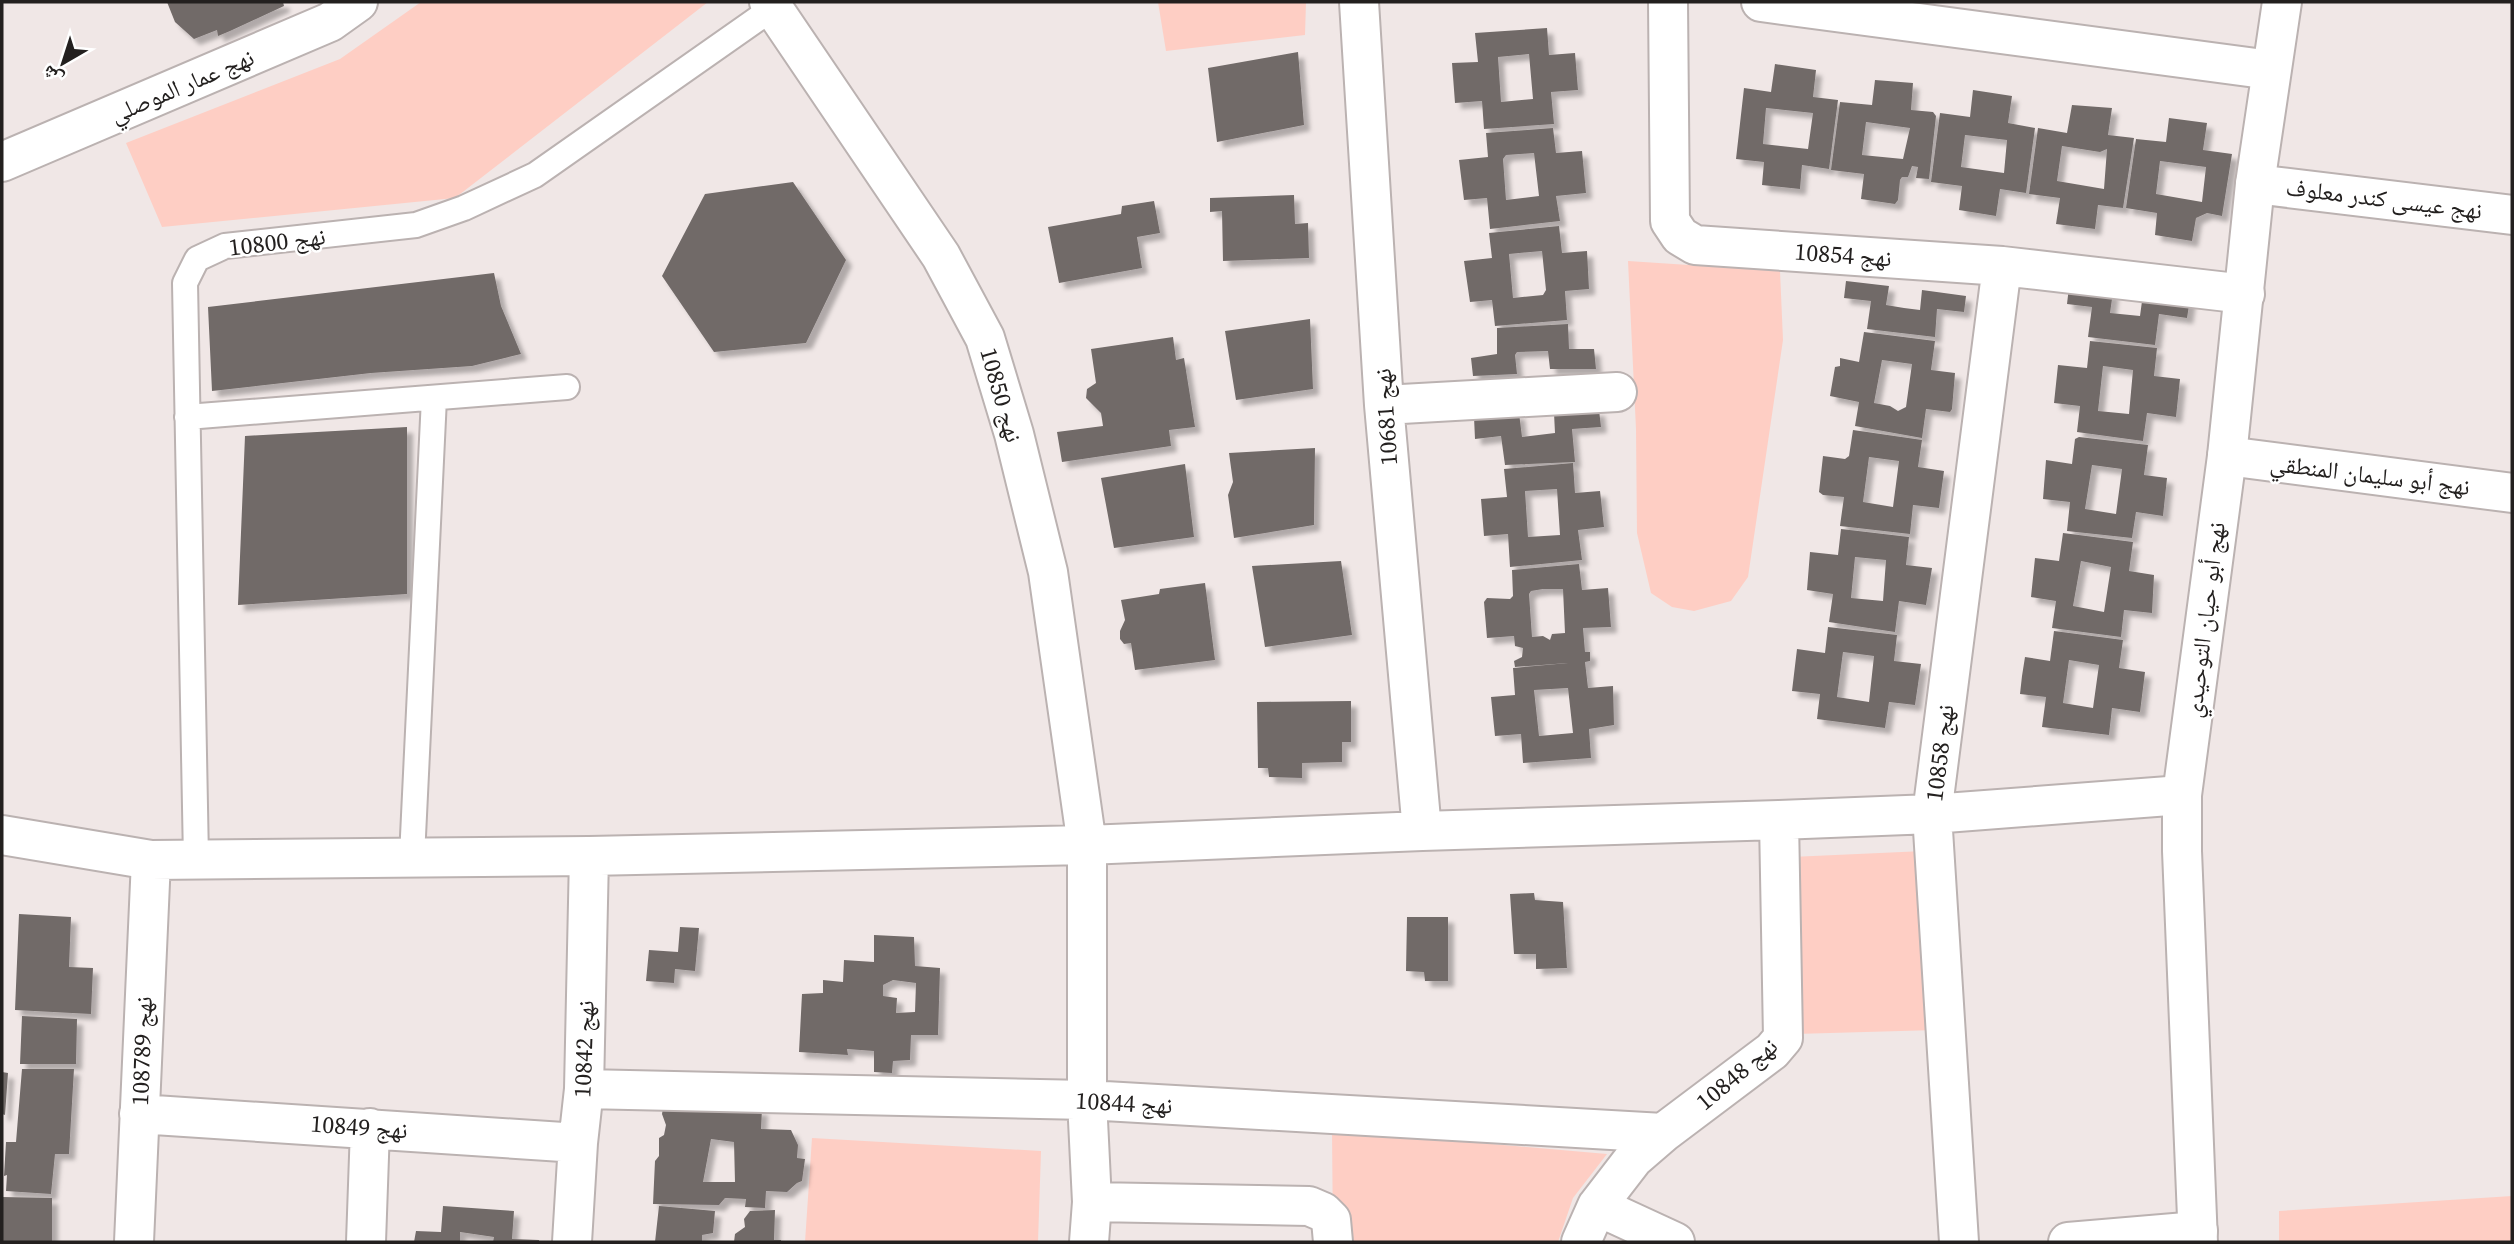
<svg xmlns="http://www.w3.org/2000/svg" width="2514" height="1244" viewBox="0 0 2514 1244" font-family="'Source Serif 4','Noto Naskh Arabic',serif">
  <style>
    .green { fill: #fecec4 }
    .building { fill: #716a68; fill-rule: evenodd; filter: url(#shadow) }
    .lines { fill: none; stroke-linecap: round; stroke-linejoin: round }
    .lane-casing { stroke: #bbb2b1; stroke-width: 28 }
    .street-casing { stroke: #bbb2b1; stroke-width: 42 }
    .secondary-casing { stroke: #bbb2b1; stroke-width: 42 }
    .lane { stroke: #fff; stroke-width: 24 }
    .street { stroke: #fff; stroke-width: 38 }
    .secondary { stroke: #fff; stroke-width: 38 }
    .labels { text-anchor: middle; stroke-width: 5; stroke-linejoin: round; paint-order: stroke }
    .street-label { font-size: 24px; fill: #23201f; stroke: #fff }
  </style>
  <defs>
    <filter id="shadow"><feDropShadow dx="6" dy="6" stdDeviation="2" flood-color="#0004"/></filter>
  </defs>
  <rect width="100%" height="100%" fill="#f0e7e6"/>
  <path class="green" d="M421,2H708L455,198L162,227L126,143L340,59Z
    M1158,2H1306L1305,35L1166,51Z
    M1628,261L1780,271L1783,340L1748,577L1731,601L1694,611L1672,607L1651,593L1637,533L1636,429Z
    M1924,851L1936,1030L1795,1034L1791,857Z
    M1332,1130L1607,1154L1573,1198L1558,1242H1333Z
    M812,1138L1041,1151L1038,1242H805Z
    M2512,1196V1242H2279V1211Z"/>
  <path class="building" d="M167,2H283L284,6L230,31L218,36L217,30L194,39L175,22Z
    M1547,28L1549,55L1575,53L1578,90L1551,92L1554,124L1484,129L1482,101L1455,103L1452,63L1478,62L1475,33ZM1529,54L1533,99L1501,102L1498,57Z
    M1298,52L1304,125L1217,142L1208,68Z
    M1775,64L1816,70L1813,97L1838,100L1829,169L1802,165L1800,189L1762,185L1764,162L1736,159L1744,88L1771,92ZM1766,108L1813,113L1808,149L1763,144Z
    M1875,80L1913,83L1911,110L1933,112L1936,116L1929,179L1916,178L1918,167L1912,166L1908,177H1902L1900,180L1898,200L1895,204L1861,199L1864,174L1831,170L1840,102L1872,105ZM1866,122L1910,128L1903,159L1862,155Z
    M1973,90L2012,96L2008,123L2035,128L2026,193L2000,189L1996,216L1959,210L1962,186L1931,182L1940,113L1970,117ZM1965,135L2007,140L2004,173L1961,167Z
    M2072,105L2112,108L2108,135L2134,138L2123,208L2098,205L2095,229L2056,224L2060,198L2029,194L2038,128L2067,133ZM2062,146L2100,152L2107,149L2104,189L2057,181Z
    M2169,118L2207,123L2203,150L2232,154L2222,216L2207,213L2196,218L2192,241L2155,235L2157,213L2126,208L2136,139L2166,142ZM2160,161L2206,167L2202,202L2156,194Z
    M1553,128L1556,153L1582,151L1586,193L1556,196L1560,221L1490,229L1487,198L1464,200L1459,160L1488,157L1486,133ZM1534,153L1539,196L1506,200L1503,159L1506,155Z
    M793,182L846,260L806,343L714,352L662,276L705,194Z
    M1294,195L1295,224L1308,223L1309,258L1223,261L1222,211L1210,212V198Z
    M1154,201L1160,233L1137,237L1142,268L1059,283L1048,227L1121,214L1122,206Z
    M1559,226L1562,253L1587,251L1589,289L1565,291L1567,320L1495,326L1492,300L1470,302L1464,261L1492,258L1489,233ZM1542,251L1546,290L1543,295L1513,298L1509,254Z
    M494,273L501,306L521,354L472,366L371,373L212,391L208,307Z
    M1846,281L1889,286L1886,305L1904,308L1920,310L1922,290L1966,296L1964,312L1937,309L1935,337L1867,329L1871,301L1844,298Z
    M2069,287L2113,292L2110,313L2140,316L2143,294L2190,299L2187,318L2159,314L2155,345L2088,337L2092,307L2067,304Z
    M1310,319L1313,389L1236,400L1225,331Z
    M1568,324L1569,349H1594L1596,369H1550L1548,351L1517,352L1515,355L1517,374L1473,376L1471,358L1497,354V328Z
    M1864,332L1935,341L1931,370L1955,373L1952,409L1950,412L1926,409L1922,438L1855,426L1859,402L1830,396L1835,367L1840,366V358L1859,362ZM1882,360L1912,364L1906,407L1898,411L1890,406L1874,403Z
    M1173,337L1176,360L1184,358L1195,427L1169,430L1171,446L1062,462L1057,432L1103,426L1101,413L1086,398L1087,389L1096,383L1091,349Z
    M2090,341L2157,348L2154,376L2180,379L2176,417L2147,413L2143,441L2077,432L2080,406L2054,403L2058,365L2087,368ZM2103,366L2133,370L2129,414L2098,411Z
    M1599,410L1601,427L1572,429L1575,462L1505,465L1501,436L1475,439L1474,417L1519,413L1522,437L1555,433L1554,413Z
    M407,427V594L238,605L245,436Z
    M1853,430L1922,440L1918,467L1944,471L1939,508L1913,505L1910,534L1840,526L1844,497L1823,495L1819,492L1823,456L1845,459L1849,456ZM1869,457L1899,461L1893,507L1863,502Z
    M2079,437L2148,445L2144,475L2167,478L2163,516L2136,512L2132,538L2067,531L2070,502L2043,499L2046,460L2072,464L2075,439ZM2092,465L2122,469L2116,514L2085,509Z
    M1315,448L1314,525L1234,538L1228,495L1233,482L1229,453Z
    M1573,463L1575,493L1600,491L1604,527L1578,530L1582,560L1510,567L1508,534L1484,536L1481,499L1507,497L1504,469ZM1557,489L1560,535L1528,537L1525,491Z
    M1185,464L1194,537L1114,548L1101,478Z
    M1841,529L1909,537L1906,565L1932,568L1926,605L1899,601L1895,632L1829,622L1833,594L1807,590L1810,552L1838,555ZM1855,557L1886,560L1883,601L1851,598Z
    M2063,533L2133,542L2129,571L2154,575L2152,613L2124,610L2121,637L2052,628L2056,601L2031,597L2035,558L2059,561ZM2081,561L2111,567L2104,612L2073,606Z
    M1341,561L1352,635L1265,647L1252,566Z
    M1579,564L1582,590L1608,588L1611,627L1583,628L1585,652H1590V661L1585,662L1588,688L1613,686L1614,725L1589,729L1591,758L1523,763L1521,734L1495,736L1491,697L1515,695L1513,668L1568,663L1515,667L1514,661L1522,657L1523,648L1515,646L1514,636L1487,638L1484,602L1487,598L1510,599L1513,596L1512,570ZM1543,589H1563L1565,633L1552,634L1550,640L1543,636L1532,637L1529,594L1531,591ZM1568,688L1573,733L1539,736L1534,690Z
    M1205,583L1215,660L1135,670L1131,643L1124,644L1120,639V631L1125,620L1121,600L1159,594L1160,589Z
    M1828,627L1897,635L1894,661L1921,664L1915,705L1889,702L1885,728L1817,719L1820,694L1792,691L1797,649L1825,653ZM1843,652L1874,656L1869,702L1837,697Z
    M2054,631L2123,640L2119,668L2145,672L2140,712L2112,708L2109,735L2042,727L2046,697L2020,694L2022,676L2025,657L2050,661ZM2069,660L2099,665L2093,708L2063,703Z
    M1351,701V742H1342V762L1302,763V778L1269,777L1268,768H1258L1257,702Z
    M1534,893L1535,900L1563,902L1567,968L1536,969V954H1514L1510,894Z
    M19,914L71,917L69,967L93,968L91,1014L15,1010Z
    M1407,917H1448V981H1425L1424,972L1406,971Z
    M680,927L699,928L695,971L675,969L674,983L646,981L649,950L678,952Z
    M874,935L914,937L915,966L940,968L938,1035H911L910,1060L893,1061L892,1073L874,1072V1051L847,1049L848,1055L799,1052L802,994L823,993V980L843,982L844,960L874,962ZM893,980L916,983L915,1012L896,1013L897,998L883,996V985Z
    M22,1016L77,1019L76,1064H20Z
    M22,1069H74L69,1154H55L51,1194L6,1191L7,1175L4,1176L6,1142H16Z
    M2,1072L8,1073L5,1115L2,1114Z
    M663,1108L762,1109L761,1129L791,1130L798,1145L797,1158L805,1159L802,1181L797,1183L787,1192L766,1191L765,1208L745,1207L746,1199L725,1198L719,1205L653,1204L655,1161L659,1156V1138L664,1135L666,1125L662,1114ZM711,1139L734,1142L735,1182H703Z
    M2,1197L52,1198V1242L2,1241Z
    M443,1206L514,1211L512,1239L539,1240V1242H493L494,1237L460,1232V1242H414L416,1231L441,1232Z
    M659,1206L715,1211L713,1233L702,1235V1242H655Z
    M775,1210L774,1240H781V1242H734L735,1234L745,1227L744,1219L750,1211Z"/>
  <g class="lines">
    <g class="lane-casing">
      <path id="lane" d="M187,417L567,387
        M412,857L434,398
        M196,859L185,283L197,259L225,246L416,225L464,208L535,175L773,8"/>
    </g>
    <g class="street-casing">
      <path id="street" d="M769,2L941,256L985,338L1014,434L1048,572L1087,845V1100L1092,1202L1089,1242
        M1359,2L1384,405L1422,831
        M1668,2L1670,221L1680,236L1695,245L2002,266L2245,294
        M1761,2L2271,70
        M2255,184L2512,215
        M1384,405L1617,392
        M2227,456L2512,493
        M2,835L151,860L589,856L1087,845L1422,831L1779,820L1932,814L2182,795
        M584,1089L1087,1100L1663,1133
        M139,1114L578,1143
        M1092,1202L1309,1206L1323,1212L1331,1220L1333,1242
        M1597,1206L1675,1242
        M134,1242L151,860
        M366,1242L370,1128
        M572,1242L578,1143L584,1089L589,856
        M1581,1242L1597,1206L1634,1158L1663,1133L1772,1051L1783,1038L1779,820
        M1959,1242L1932,814L2002,266
        M2068,1242L2198,1231"/>
    </g>
    <g class="secondary-casing">
      <path id="secondary" d="M2,162L330,22L358,2
        M2198,1242L2182,851V795L2227,456L2255,184L2282,2"/>
    </g>
    <use href="#lane" class="lane"/>
    <use href="#street" class="street"/>
    <use href="#secondary" class="secondary"/>
  </g>
  <g class="labels">
    <g class="street-label">
      <text transform="translate(182 86) rotate(-23)" y="8">نهج عمار الموصلي</text>
      <text transform="translate(2384 199) rotate(7)" y="8">نهج عيسى كندر معلوف</text>
      <text transform="translate(277 242) rotate(-7)" y="8">نهج 10800</text>
      <text transform="translate(1843 255) rotate(4)" y="8">نهج 10854</text>
      <text transform="translate(1001 395) rotate(74)" y="8">نهج 10850</text>
      <text transform="translate(1386 417) rotate(-94)" y="8">نهج 10681</text>
      <text transform="translate(2370 475) rotate(7)" y="8">نهج أبو سليمان المنطقي</text>
      <text transform="translate(2205 620) rotate(-83)" y="8">نهج أبو حيان التوحيدي</text>
      <text transform="translate(1940 753) rotate(-83)" y="8">نهج 10858</text>
      <text transform="translate(584 1049) rotate(-88)" y="8">نهج 10842</text>
      <text transform="translate(142 1051) rotate(-88)" y="8">نهج 108789</text>
      <text transform="translate(1737 1074) rotate(-40)" y="8">نهج 10848</text>
      <text transform="translate(1124 1103) rotate(3)" y="8">نهج 10844</text>
      <text transform="translate(359 1127) rotate(4)" y="8">نهج 10849</text>
    </g>
  </g>
  <rect width="2514" height="1244" fill="none" stroke="#23201f" stroke-width="7"/>
  <g transform="translate(63 63) rotate(219)" stroke="#ffffff" stroke-width="5" paint-order="stroke">
  <path d="M0-5L12 26L0 18L-12 26Z" fill="#23201f"/>
  <text y="-10" font-size="19" font-weight="bold" text-anchor="middle" fill="#23201f">ش</text>
  </g>
</svg>
